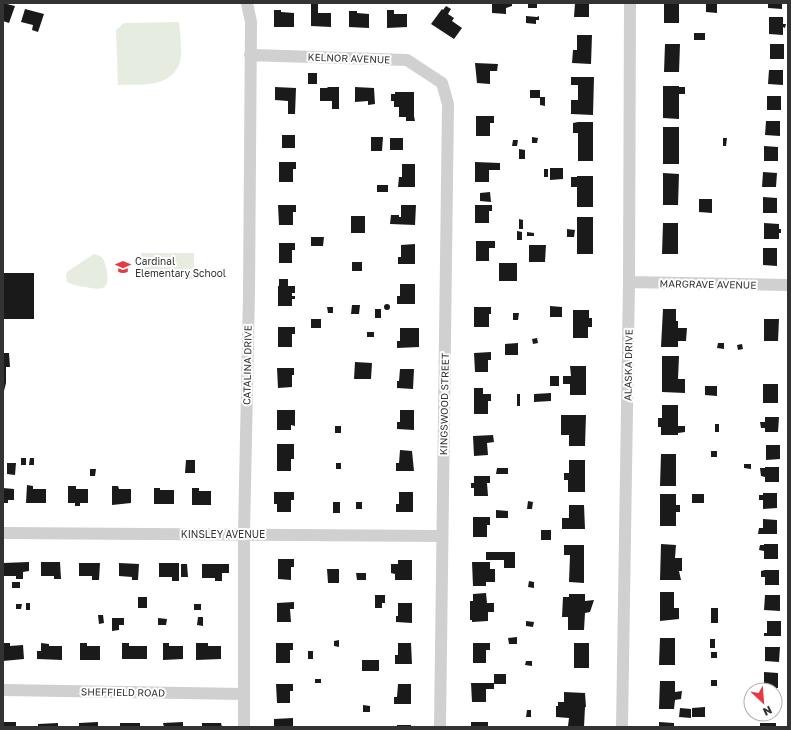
<svg xmlns="http://www.w3.org/2000/svg" width="791" height="730" viewBox="0 0 791 730" font-family="'Golos Text',sans-serif">
  <style>
    .green { fill: #e6ecdf }
    .building { fill: #1a1a1a }
    .lines { fill: none; stroke-linecap: round; stroke-linejoin: round }
    .minor { stroke: #d0d0d0; stroke-width: 12 }
    .labels { text-anchor: middle; stroke-width: 4; stroke-linejoin: round; paint-order: stroke }
    .street-label { font-size: 10px; fill: #333; stroke: #fff }
    .poi-label { font-size: 10px; fill: #333; stroke: #fff; text-anchor: start }
  </style>
  <rect width="100%" height="100%" fill="#fff"/>
  <path class="green" d="M179,22C180,33 183,56 179,65C168,89 139,84 118,85L116,30L124,23Z
    M141,253H194V279H141Z
    M94,254L102,257C105,262 106,267 107,272C110,291 100,290 86,287C79,286 73,285 67,282L66,274L68,271Z"/>
  <path class="building" d="M3,3L15,6L9,23L3,21Z
    M311,3H318V13H331V27L311,26Z
    M492,3H512V6L506,8V14L492,13Z
    M528,3H537V8H528Z
    M575,3H589V17H574Z
    M664,3H679V23H664Z
    M706,3H717V13L706,12Z
    M768,3H782V9L768,8Z
    M446,6L451,9L448,14L454,18L452,21L462,28L454,39L431,24L442,9L443,10Z
    M25,9L44,14L38,32L32,30L33,25L21,22Z
    M274,10H281V12L294,13V27H274Z
    M387,10H394V14H407V27L387,28Z
    M349,11H357V13L369,14V28L349,27Z
    M526,16L537,17L539,16V20H536V24L526,23Z
    M769,17H783V24H786L785,28L783,27V35L769,34Z
    M694,33H705V40H694Z
    M577,35H592L591,64L572,63L573,50H577Z
    M665,44H680L679,72H664Z
    M770,44H784V59H770Z
    M475,63L498,64L497,71H490V84L477,83Z
    M769,70H783V85L768,84Z
    M308,73H317V84H308Z
    M571,77H594L593,115L571,114V100H578V85H571Z
    M663,86H679V87H685V94H679V119L663,118Z
    M275,87L296,88L295,114H288V101L275,100Z
    M327,87H339V109H332V101H320V88H328Z
    M355,87L374,88L375,104L368,105V101L355,102Z
    M530,90H540V98H530Z
    M395,92H414V116L415,121H406V117H399V107H394V101H391V94H395Z
    M767,96H781V110H767Z
    M540,97H545V106L540,105Z
    M476,116H494V123H490V136H476Z
    M766,121H780V136L765,135Z
    M578,122H593V161H578V133H573V123Z
    M663,127H679V164H663Z
    M282,135H295V148H282Z
    M371,137H383L382,151H371Z
    M532,137L538,138L537,143H532Z
    M390,138H403V150H390Z
    M723,138H727L726,146H723Z
    M513,140H518L517,146H512Z
    M764,146L778,147V161H764Z
    M519,149L525,150V159H519Z
    M279,162H296V169H293V182H279Z
    M475,162L500,163V170H489V182H475Z
    M402,164H415V187H398L399,177H402Z
    M550,168H563V179L550,180Z
    M544,169H548V177H544Z
    M763,172L777,173L776,187H762Z
    M663,173L679,174L678,205H663Z
    M577,176H593V207H577V187H571V177H577Z
    M377,185H388V192H377Z
    M490,192L491,202L480,201V193Z
    M763,197L777,198V213H763Z
    M699,199H712V213L699,212Z
    M278,205H296V212H293V225H279Z
    M401,205H416L415,225L390,224L391,215H399V217H401Z
    M475,205H492V211H489V223H475Z
    M351,216H365V233H351Z
    M577,217H593V254H577Z
    M519,219L523,220V229H519Z
    M663,223H678V254H662Z
    M764,223L779,224V229H781V233H779V239H764Z
    M567,229L575,230L574,237H567Z
    M517,231L522,232V240H517Z
    M527,232L534,233V236H527Z
    M311,237H324L323,246H311Z
    M476,241H495V248H489V261H476Z
    M279,243H295V250H292V263H279Z
    M415,244V264H398V257H401V245Z
    M529,245H546L545,262H529Z
    M763,248H777V266L763,265Z
    M352,262H362V271H352Z
    M499,263H517V281H499Z
    M3,273H34V319H3Z
    M279,279H288V286H295V293H292V296H295V299H292V306H278V286H279Z
    M400,284H415V304H397V296H400Z
    M384 307a3 3 0 1 1 6 0a3 3 0 1 1-6 0Z
    M352,305H360L359,314H351Z
    M550,306L562,307V317H550Z
    M327,307H333V313H328Z
    M474,307H491V314H489V327H474Z
    M375,309H381V318H375Z
    M663,309H676V321H678V328H687L686,341H678V347H661Z
    M573,310H589V318H592V327H588V338H573Z
    M513,313H519L518,320H513Z
    M311,319H321V328H311Z
    M764,319H779L778,341H764Z
    M278,327H295V334H292V347H278Z
    M400,328H419V347L397,348V341H400Z
    M367,332H374V337H367Z
    M537,338L538,343L533,344L532,339Z
    M518,343V355H505V344Z
    M718,343H724V349L717,348Z
    M742,344L743,349L738,350L737,345Z
    M491,352V360H488V372H475L474,353Z
    M3,353H9L10,367H6V383L4,391Z
    M662,356H679L678,379H685V393L662,392Z
    M355,362L372,363L371,379H354Z
    M570,366H586V395H570V384H563V376H571Z
    M277,368H294V375H292V387L278,388Z
    M400,369H414L413,389L397,388V381H399Z
    M550,376H559V386H550Z
    M763,384H778V403H763Z
    M705,386H717V396L705,395Z
    M474,388H483V394H491V401H488V414H474Z
    M551,393V401L534,402V394Z
    M517,394H520V406H517Z
    M662,405H678V426H685V432L678,433V435H661V427H658V418H662Z
    M277,410H295V426L291,425V430H277Z
    M400,410H414V430L397,429V422H400Z
    M561,415H586L585,446H569V435H561Z
    M765,417H779L778,432H765V428H761L760,422H765Z
    M715,424H719V432H715Z
    M335,426H341V433H335Z
    M493,435L494,442L487,443L488,455L474,456L473,436Z
    M277,444H294V459H291V471H277Z
    M766,445H780V459L766,460Z
    M400,450L412,451L414,471H396V463H399Z
    M711,451H717V457H711Z
    M661,454H676V486H660Z
    M21,458H26V465H21Z
    M30,458H34V465H29Z
    M186,460H195V473H185Z
    M569,460H585V492H568V480H564V473H569Z
    M7,463H16L15,475L7,474Z
    M336,463H341V469H336Z
    M744,464H751V469L744,468Z
    M765,467H779V482H765V477L761,476L760,468H765Z
    M497,468H508V474H496Z
    M90,469H96L95,476H90Z
    M474,476H490V483H487L488,496H474V488H471V483H474Z
    M27,485L33,486V489H46V503H26Z
    M68,486H76V489H88V503H80V506H75V503H68Z
    M112,486H118L119,489H131V503L112,505Z
    M3,488L14,489V500H8V503H3Z
    M154,488H160V490H174V504H154Z
    M192,488H199V491H211V505H192Z
    M274,492H294V500H291V512H277V504H274Z
    M399,492H413V512H396V504H399Z
    M763,493H777V508L763,509V500H759V495H763Z
    M660,494H676V505H680V512H676V526H660Z
    M692,494H704V503H692Z
    M528,501L533,502L532,509H527Z
    M333,502H340V513H333Z
    M356,502H362V509H356Z
    M569,505H584L585,529H562V518H569Z
    M496,510L508,511V518H496Z
    M473,517H490V525H487V537H473Z
    M763,519L777,520V534H758L759,528H763Z
    M541,530H551V540H541Z
    M661,544L676,545L675,558H682V571H679L681,580H660Z
    M764,544H778V559H764V551L759,550L760,545H764Z
    M564,545H584V583L569,582L570,555H564Z
    M486,552H515V568H504V560H486Z
    M278,559H294V567H291V580L278,579Z
    M398,560H412V580H395V574L391,573V564H398Z
    M29,562V571L23,572V579H16V576H3V563Z
    M41,562H60L61,579H54V576H41Z
    M472,562H490V569H495V582H486V586H473Z
    M79,563H100L99,580H92V576H79Z
    M119,563L139,564L138,580H132V577L119,576Z
    M159,563H179V581H172V577H159Z
    M181,564H187L188,577H181Z
    M202,564H229V573H222V581H215V578H202Z
    M327,569H339V583H328Z
    M765,570H779V585H765V577H761V571Z
    M356,573H366V580H357Z
    M529,581L534,582V588L528,587Z
    M12,582H20V588H12Z
    M660,592H674V608H679V619L660,621Z
    M486,593L487,603H494V612H488V621L472,622V620H470V601H473V594Z
    M569,594H585V601L594,600L590,612L585,613L584,630H568V617H562L563,597H569Z
    M375,595H385V603H382V608H375Z
    M765,595H780V611L764,610Z
    M138,597H147V608H138Z
    M294,602V609H290L291,622H277V603Z
    M26,603H30V610H26Z
    M398,603H412V623L396,622V616H398Z
    M16,604H22L21,609H16Z
    M194,604H201V610H194Z
    M711,608H718V623H711Z
    M98,615H103L104,623L99,624Z
    M198,617H203V626L197,625Z
    M112,618H124V625H119V630L112,631Z
    M158,618L167,619L166,625H158Z
    M526,621L534,622L533,627L526,626Z
    M767,621H781V636H764V633H767Z
    M517,637V644H509L508,638Z
    M660,638H675V665H659Z
    M710,639H715V648H710Z
    M339,640V647L334,646V641Z
    M3,643H10V646L23,645L24,659L3,661Z
    M41,643L49,644V646H62V660L37,659V651H41Z
    M80,643H87V646H100V660H80Z
    M122,643H129V646H147V659H122Z
    M163,643H169V646H183V659L163,660Z
    M196,643H208V646H221V659L196,660Z
    M276,643H293V650H290V663H276Z
    M398,643H411L412,664H395V655H398Z
    M473,643H490V650H486V663H473Z
    M574,643H589V668H574Z
    M765,647H780L779,662L765,661Z
    M308,651H313V659H308Z
    M711,652H717V658H711Z
    M362,660H379V671H362Z
    M526,661H532V666L525,665Z
    M764,672L778,673V688H764Z
    M494,674H506V684H494V689H486V702H472L471,683H494Z
    M315,679H321V683H315Z
    M711,680H717V686H711Z
    M660,681H675V692L682,691L681,699L675,700L674,709H659Z
    M276,684H293V691H290V703H277Z
    M398,684H411V704H394V697H397Z
    M564,692L585,693L586,707H585L584,727L568,726L569,718L556,717V706H558V702H564Z
    M775,697L777,698L776,714H775Z
    M363,705L370,706V712H363Z
    M705,707V717H692V708Z
    M680,708L691,709V718L679,717Z
    M527,710H531V717H526Z
    M293,718V727L274,726V719Z
    M3,722H16V727H3Z
    M98,722V727H79V723Z
    M183,722V727H164L163,723Z
    M471,722H488V727H471Z
    M659,722L674,723V727H659Z
    M58,723V727H38V724Z
    M120,723H140V727H120Z
    M202,723H221L222,727H202Z
    M760,723H776V727H760Z
    M397,725H411V727H397Z"/>
  <g class="lines">
    <path class="minor" d="M250,55L407,60L442,83L448,104L440,727
      M629,282L788,285
      M3,533L442,536
      M3,690L244,694
      M244,727V534L249,294L251,22L247,3
      M622,727L629,282L630,3"/>
  </g>
  <defs>
    <g id="school-bare" transform="scale(1.2)"><path d="M0-5L7-2L0 1L-7-2ZM-4 1L0 2.5L4 1V4Q0 6-4 4Z" fill="#e63946" stroke="#fff" stroke-width="2.5" paint-order="stroke"/></g>
  </defs>
  <g fill-rule="evenodd">
    <use href="#school-bare" x="123" y="267"/>
  </g>
  <g class="labels">
    <g class="street-label">
      <text transform="translate(349 58) rotate(2)" y="4">KELNOR AVENUE</text>
      <text transform="translate(708 284) rotate(1)" y="4">MARGRAVE AVENUE</text>
      <text transform="translate(247 365) rotate(-89)" y="4">CATALINA DRIVE</text>
      <text transform="translate(628 365) rotate(-89)" y="4">ALASKA DRIVE</text>
      <text transform="translate(444 404) rotate(-89)" y="4">KINGSWOOD STREET</text>
      <text x="223" y="538">KINSLEY AVENUE</text>
      <text transform="translate(123 692) rotate(1)" y="4">SHEFFIELD ROAD</text>
    </g>
    <g class="poi-label">
      <text x="135" y="265">Cardinal<tspan x="135" dy="12">Elementary School</tspan></text>
    </g>
  </g>
  <rect width="791" height="730" fill="none" stroke="#333333" stroke-width="8"/>
  <g transform="translate(763 702) rotate(154)"><circle r="19" fill="#ffffff" stroke="#adadad"/>
  <path d="M0-3L7 15L0 10L-7 15Z" fill="#e63946"/>
  <text y="-6" font-size="11" font-weight="bold" text-anchor="middle" fill="#333333">N</text>
  </g>
</svg>
